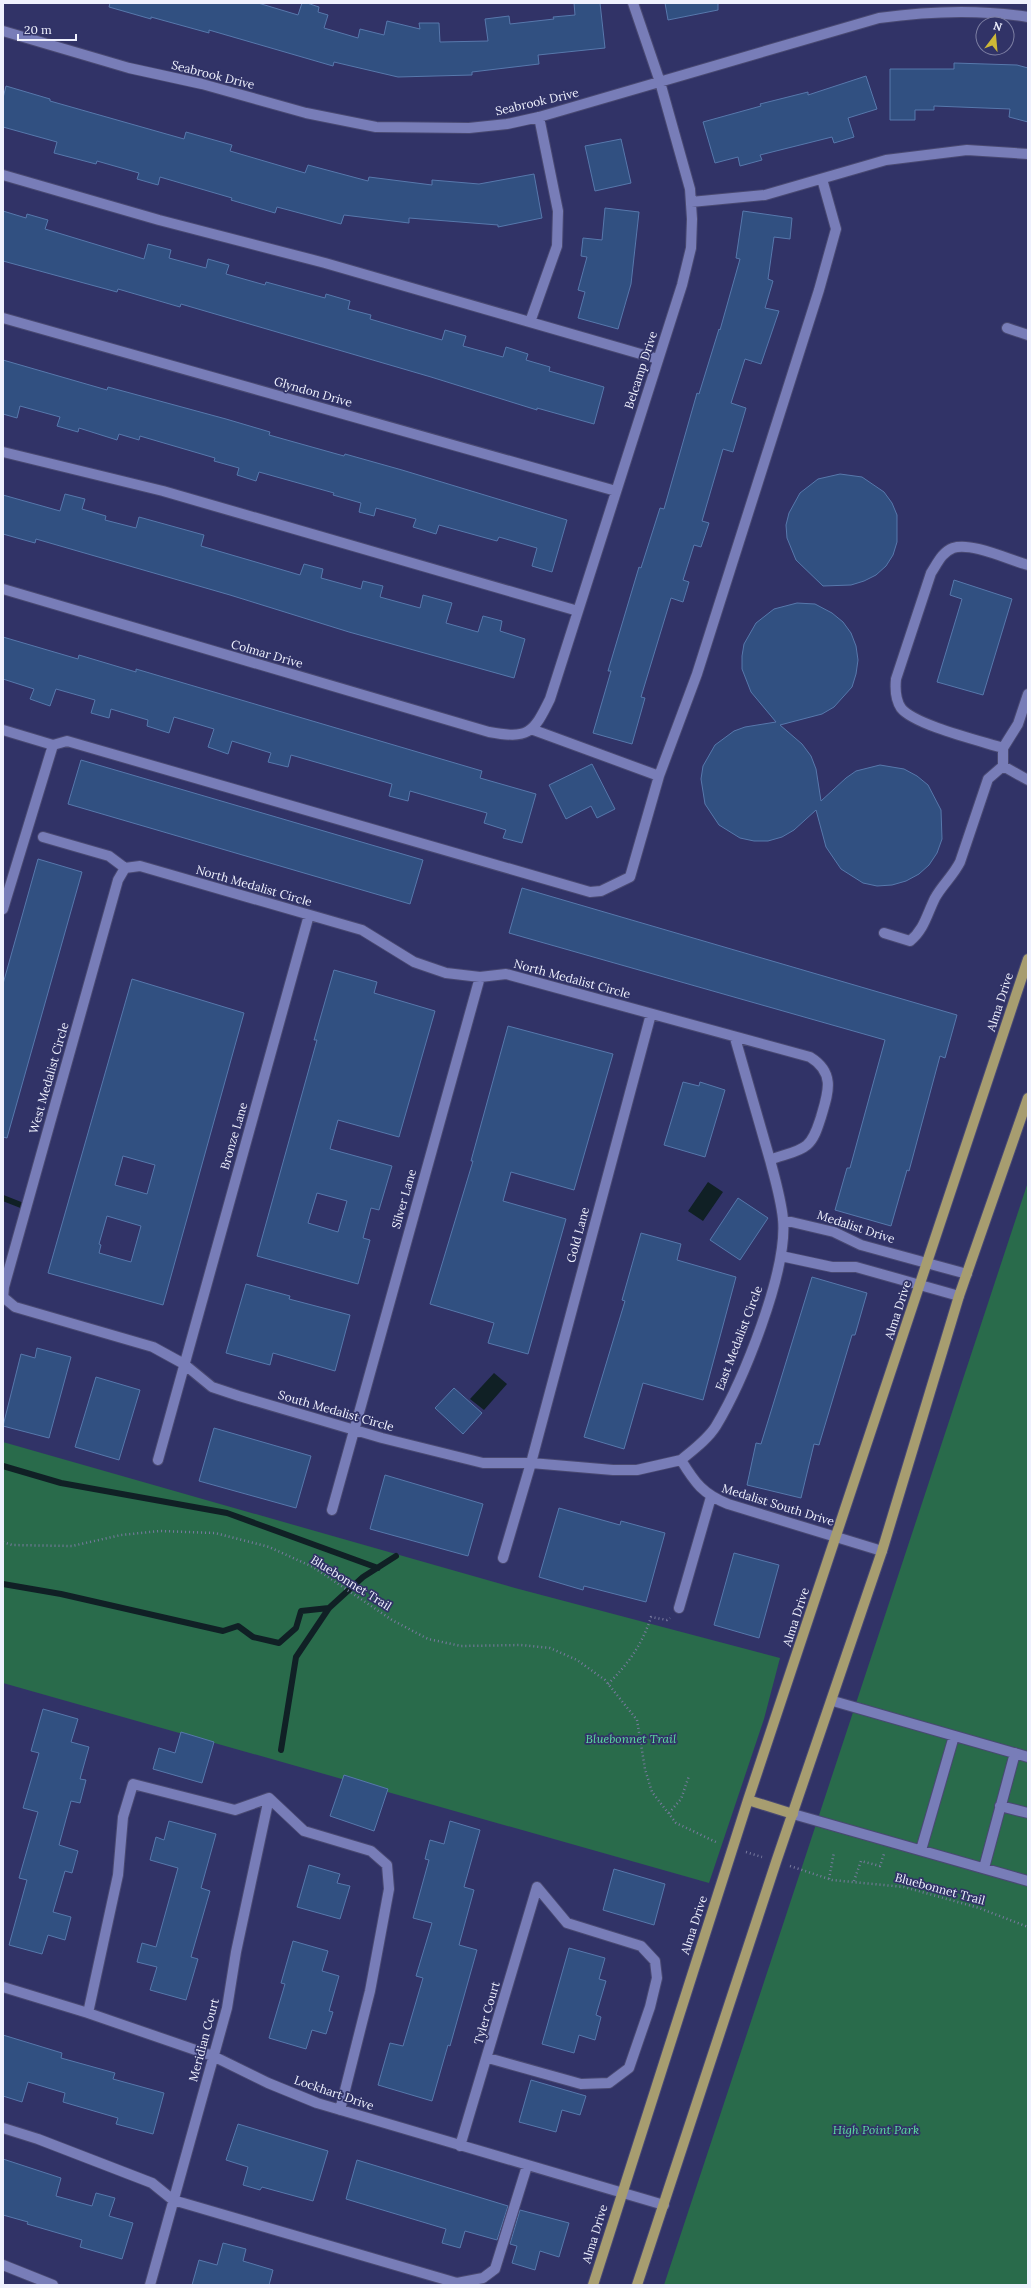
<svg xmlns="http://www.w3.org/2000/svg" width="1031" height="2288" viewBox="0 0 1031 2288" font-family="Lora,serif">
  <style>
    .green { fill: #296b4b }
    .water { fill: #102025 }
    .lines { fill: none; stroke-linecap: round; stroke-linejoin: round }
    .stream { stroke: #102025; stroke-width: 6 }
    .building { fill: #315081; stroke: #5778ac; fill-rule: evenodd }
    .minor-casing { stroke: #494972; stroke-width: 12 }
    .major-casing { stroke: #494972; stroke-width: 12 }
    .path { stroke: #797ba0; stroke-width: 2.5; stroke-dasharray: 1 3; stroke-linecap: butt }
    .minor { stroke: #787db8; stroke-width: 10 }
    .major { stroke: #a79d70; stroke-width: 10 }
    .labels { text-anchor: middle; stroke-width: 3.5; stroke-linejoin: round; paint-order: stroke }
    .street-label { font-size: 12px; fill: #eff1fe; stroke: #313367 }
    .park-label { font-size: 12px; font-style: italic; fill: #5ddfa0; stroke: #313367 }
  </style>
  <rect width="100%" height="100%" fill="#313367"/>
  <path class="green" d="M1028,1182V2285H664Z
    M3,1442L515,1588L780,1658L764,1719L709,1883L3,1683Z"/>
  <path class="water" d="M708,1182L723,1192L703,1221L688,1211Z
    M494,1373L507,1384L484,1410L470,1399Z"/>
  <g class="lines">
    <path class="stream" d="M3,1198L26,1207
      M3,1466L61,1483L227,1513L378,1568
      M3,1584L61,1594L223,1631L238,1626L253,1637L279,1643L296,1628L301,1611L329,1608
      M281,1750L296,1657L329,1608L363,1577L396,1556"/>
  </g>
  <path class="building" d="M110,3H258L298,15L302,3H307L319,7L318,12L328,15L324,28L358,38L360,29L384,35L387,21L420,29L419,23H439L440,42L488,41L485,19L509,16L510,24L554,19L553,17L575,15L574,3H600L605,48L538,55L539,64L472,72V75L398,77L334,62L333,66L209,30V33L151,17V19L109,7Z
    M665,3H718V10L668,20Z
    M954,63L1017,65L1028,68V122L1009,117L1010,109L934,106V110H915V120H890V69H954Z
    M866,76L877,109L848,118L854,137L834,143L832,137L760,155L762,160L740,166L738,157L715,163L703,122L761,106L760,104L808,92V95Z
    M6,86L50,99V101L184,139L186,132L232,145L230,151L305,173L308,165L368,181L369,177L432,185V180L479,184L534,174L542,218L498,227V225L409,218V223L344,215L341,224L277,207L275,213L231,200L232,198L160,177L158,185L137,179L139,173L97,161L96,164L54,153L57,142L3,127V98Z
    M621,139L631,183L595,191L585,146Z
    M605,208L639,212L631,284L618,329L578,318L585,292L578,290L587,257L581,256L583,238L602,240Z
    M3,211L26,218L27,214L48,220L45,229L144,259L148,244L171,250L169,258L206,268L208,259L229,265L226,274L265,285L266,282L325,298L326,294L350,301L348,309L371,315L370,319L442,340L445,330L466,336L463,346L503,357L506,347L528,354L526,360L550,367L549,371L604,387L594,424L537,408V410L431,377L181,304L180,307L118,289L117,292L3,261Z
    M743,211L792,218L790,239L774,237L768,279L773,281L765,308L779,311L761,364L745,359L731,403L746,408L733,452L723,449L702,521L709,523L701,547L694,545L683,580L689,582L683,602L671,598L641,697L645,698L632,744L593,733L611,671H608L639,567L641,568L660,508L664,509L697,393L699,394L719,329L720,330L740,259L736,258Z
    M3,360L107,390L108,387L226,419L270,432L269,435L344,456L345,454L402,470L567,520L552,572L532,566L537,548L499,537L497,541L439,525L436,534L413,527L416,519L376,508L374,516L359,512L361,503L333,495L334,493L259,472L256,481L237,475L239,468L214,461L215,458L140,436L139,440L119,434L117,440L79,428L78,432L57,426L60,417L20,406L17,418L3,414Z
    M840,474L862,477L884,492L892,503L897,515V542L893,555L886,566L876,575L864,581L851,585L823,586L796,560L787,538L786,525L789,513L800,493L818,479Z
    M65,494L85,499L82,509L106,516L105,520L136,528L139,517L204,535L201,546L300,575L304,564L323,569L321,578L361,589L363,581L383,586L380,597L420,608L423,595L452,603L446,623L478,632L483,616L502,621L500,631L525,639L514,678L349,632L230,595L36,539L35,543L3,534V495L60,511Z
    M954,580L1012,599L983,695L937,682L962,599L950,595Z
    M797,603L815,604L832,613L843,622L851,633L856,646L858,660L856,674L852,687L834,707L822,714L780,725L802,744L811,756L816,769L821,801L846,778L856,771L880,765L904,769L917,776L928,785L941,810L942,839L937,853L929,865L919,874L906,881L892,885L877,886L863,883L841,869L826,847L816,810L794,830L782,837L768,841H754L740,838L719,825L705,804L701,779L703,766L715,745L734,731L745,727L776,722L751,692L742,669V656L744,644L756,623L774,609Z
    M3,637L78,659L79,655L136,672V669L482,771L480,778L536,794L522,843L503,838L506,830L484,823L487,813L410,791L408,801L389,796L392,784L291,755L288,767L268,762L271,753L232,741L228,754L208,747L214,729L174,717L169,733L147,726L148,720L111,709L109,718L91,713L95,700L56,689L50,706L30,699L34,689L3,679Z
    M81,760L423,860L410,904L68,804Z
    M592,764L615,809L597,818L591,806L566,819L549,785Z
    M38,859L82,872L7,1138L3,1137V984Z
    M522,888L957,1015L945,1058L940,1056L909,1171L907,1170L891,1226L835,1210L847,1168H850L885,1040L509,933Z
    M334,970L377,982L374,993L435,1011L399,1137L338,1120L330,1149L392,1166L379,1210L371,1208L363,1238L370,1240L358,1284L257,1256L317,1040H314ZM317,1193L347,1201L338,1232L308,1223Z
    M132,979L244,1013L163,1305L48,1273ZM123,1156L155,1165L147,1194L115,1185ZM107,1216L141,1226L131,1262L99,1253L101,1245L99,1244Z
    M508,1026L613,1054L574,1190L511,1172L503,1201L566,1219L528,1354L488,1343L494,1323L430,1304L473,1161H471Z
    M683,1082L699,1086L700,1082L725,1090L705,1157L664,1145Z
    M738,1198L768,1218L740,1260L710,1240Z
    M641,1233L681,1244L677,1260L736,1277L703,1400L643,1383L624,1449L584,1437L625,1301L622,1300Z
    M812,1277L867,1293L855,1335H852L819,1445L814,1444L801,1498L747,1485L756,1443L761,1444Z
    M246,1284L290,1296L289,1299L350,1315L335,1371L273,1353L270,1365L226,1353Z
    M37,1348L71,1357L49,1438L3,1426L21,1354L35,1358Z
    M96,1377L140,1390L119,1460L75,1447Z
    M454,1388L482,1413L463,1434L435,1408Z
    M214,1428L311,1456L296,1508L199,1481Z
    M385,1475L483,1504L468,1556L370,1529Z
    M559,1508L620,1525L621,1521L665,1533L646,1602L584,1586L583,1590L539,1577Z
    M734,1553L779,1565L759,1638L714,1625Z
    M43,1709L78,1719L71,1742L89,1747L80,1779L86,1780L80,1803L71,1801L59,1845L78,1851L72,1873L65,1871L53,1912L71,1917L65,1940L48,1935L42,1954L9,1945L27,1880L19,1878L38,1812L23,1808L39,1753L31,1751Z
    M181,1732L214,1742L202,1783L153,1769L159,1748L175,1753Z
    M344,1775L388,1789L374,1831L330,1816Z
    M169,1821L216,1834L201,1888L210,1891L191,1957L198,1959L186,2000L150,1990L157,1967L137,1962L142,1943L156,1947L178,1868L150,1860L156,1837L164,1840Z
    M450,1821L480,1830L464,1887L474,1890L459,1945L477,1950L450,2046L448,2045L432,2101L378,2085L390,2043L403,2046L423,1978L416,1976L432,1923L413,1918L429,1860L425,1859L430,1840L444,1844Z
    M309,1865L340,1874L337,1883L350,1886L340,1919L297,1907Z
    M614,1869L665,1884L654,1925L603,1910Z
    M293,1941L328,1951L322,1971L339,1976L329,2011L333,2012L326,2034L312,2030L306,2049L269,2038L285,1984L281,1983Z
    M569,1948L605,1958L599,1979L606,1981L596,2015L601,2017L595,2040L579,2035L574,2053L542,2044Z
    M3,2035L62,2053L61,2058L115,2073L113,2079L164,2093L153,2134L116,2124L118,2118L63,2102L65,2093L28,2082L22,2102L3,2096Z
    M531,2080L586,2096L580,2115L562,2110L556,2132L519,2122Z
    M238,2124L328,2151L313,2201L262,2187L260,2190L243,2185L248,2167L226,2160Z
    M3,2159L61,2178L56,2196L92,2206L96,2193L115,2198L109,2216L133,2223L122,2259L80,2247L82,2240L27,2224L28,2222L3,2215Z
    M357,2160L508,2206L497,2240L465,2231L460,2248L442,2243L446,2229L346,2199Z
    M520,2210L569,2223L559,2257L540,2251L535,2270L512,2263L517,2246L510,2244Z
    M223,2243L246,2249L243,2261L273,2270L269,2285H192L199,2260L217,2265Z"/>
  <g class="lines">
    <g class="minor-casing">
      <path id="minor" d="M3,31L129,68L202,84L306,113L376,127L469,128L507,124L539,117L879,18C929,11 978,9 1028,17
        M3,175L159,220L325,263L658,359
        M691,202L765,195L886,160L967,150L1028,154
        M3,318L616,491
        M530,322L557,246L558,211L539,117
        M1007,328L1028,335
        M3,452L163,491L578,611
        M3,589L489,732C528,739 533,734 550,699L682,285L691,248L692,219L690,189L660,82L633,3
        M1028,694L1018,724L1003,748V766L1028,780
        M531,729L659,776L697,674L819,290L836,229L822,179
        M3,730L53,745
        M1003,748C981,741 914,725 901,708C895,699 895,689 896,679L931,573C937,564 942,552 953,548C972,542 1009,560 1028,565
        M43,837L109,856L125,868
        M125,868L140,866L362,930L414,962L446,973L480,977L506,974L810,1057C836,1073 828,1093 821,1117C818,1126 815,1138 807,1145C798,1153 781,1155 770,1160C775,1179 781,1199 783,1219C788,1271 743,1381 716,1426C708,1439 693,1450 681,1460
        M3,909L53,745L67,741L590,892L601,891L630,877L659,776
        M884,933L910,941C924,930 927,914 935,898C942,885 953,876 960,862L988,779L1003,766
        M735,1038L770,1160
        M783,1220L834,1232L861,1245L967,1274
        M781,1256L832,1267H856L959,1296
        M3,1297L15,1307L153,1347L184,1364L212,1387L239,1396L382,1438L483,1463H531L613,1470H637L681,1460
        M3,1298L4,1287L118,880L125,868
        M158,1460L309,915
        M681,1460C695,1483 703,1494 728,1504L882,1551
        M332,1510L480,977
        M503,1558L531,1463L651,1014
        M679,1608L711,1497
        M833,1701L1028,1757
        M1000,1806L1028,1813
        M793,1814L1028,1881
        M921,1850L954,1736
        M984,1868L1015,1753
        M3,1987L88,2013L213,2056L268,2083L317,2103L664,2205
        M88,2013L118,1875L123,1817L133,1784L235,1810L269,1798L304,1831L371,1851L387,1865L389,1889L370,1991L340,2110
        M488,2058L581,2084L609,2083L629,2068L650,2007L657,1978L655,1961L641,1946L567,1923L537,1887
        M3,2128L38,2139L152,2183L173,2200L457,2283L483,2278L495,2269L527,2166
        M460,2146L537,1887
        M3,2265L53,2285
        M150,2285L227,2008L236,1952L269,1798"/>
    </g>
    <g class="major-casing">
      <path id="major" d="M748,1800L793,1814
        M593,2285L748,1800L1028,959
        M637,2285L776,1862L882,1551L959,1296L1028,1098"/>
    </g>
    <path class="path" d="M3,1542L12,1545L72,1546L121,1535L160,1531L215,1533L269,1547L313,1567L392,1620L428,1639L461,1646L521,1645L550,1648L577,1660L605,1680L637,1720L645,1769L652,1792L676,1823L718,1843
      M608,1684C628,1664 642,1645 651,1617L667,1620L670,1618
      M669,1813L681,1799L689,1776
      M746,1852L762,1857
      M790,1866L832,1880L904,1887L979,1908L1028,1927
      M829,1879L834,1852
      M854,1881L861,1861L880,1866L884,1854"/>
    <use href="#minor" class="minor"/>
    <use href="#major" class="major"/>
  </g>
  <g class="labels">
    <g class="street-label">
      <text transform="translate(213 75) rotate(14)" y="4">Seabrook Drive</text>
      <text transform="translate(537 102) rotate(-13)" y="4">Seabrook Drive</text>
      <text transform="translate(641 370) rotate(-72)" y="4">Belcamp Drive</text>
      <text transform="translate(313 392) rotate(16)" y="4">Glyndon Drive</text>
      <text transform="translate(267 654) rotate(16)" y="4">Colmar Drive</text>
      <text transform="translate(254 886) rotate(16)" y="4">North Medalist Circle</text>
      <text transform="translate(572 979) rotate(15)" y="4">North Medalist Circle</text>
      <text transform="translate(1000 1002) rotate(-72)" y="4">Alma Drive</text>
      <text transform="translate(49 1078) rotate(-74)" y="4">West Medalist Circle</text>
      <text transform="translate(234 1136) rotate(-74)" y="4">Bronze Lane</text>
      <text transform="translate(404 1199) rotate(-74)" y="4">Silver Lane</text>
      <text transform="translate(856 1227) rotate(18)" y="4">Medalist Drive</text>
      <text transform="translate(578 1235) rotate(-75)" y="4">Gold Lane</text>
      <text transform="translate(898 1310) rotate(-72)" y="4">Alma Drive</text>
      <text transform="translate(739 1338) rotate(-69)" y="4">East Medalist Circle</text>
      <text transform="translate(336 1411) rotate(16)" y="4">South Medalist Circle</text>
      <text transform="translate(778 1505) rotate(17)" y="4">Medalist South Drive</text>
      <text transform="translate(351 1583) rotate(32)" y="4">Bluebonnet Trail</text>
      <text transform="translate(796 1617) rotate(-72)" y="4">Alma Drive</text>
      <text transform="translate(940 1889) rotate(15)" y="4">Bluebonnet Trail</text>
      <text transform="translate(694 1925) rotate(-72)" y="4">Alma Drive</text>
      <text transform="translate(487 2013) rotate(-74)" y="4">Tyler Court</text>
      <text transform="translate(204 2040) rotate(-75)" y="4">Meridian Court</text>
      <text transform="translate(334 2093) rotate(19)" y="4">Lockhart Drive</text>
      <text transform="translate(595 2234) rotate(-73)" y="4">Alma Drive</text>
    </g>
    <g class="park-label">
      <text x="631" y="1743">Bluebonnet Trail</text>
      <text x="876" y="2134">High Point Park</text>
    </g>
  </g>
  <rect width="1031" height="2288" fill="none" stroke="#eff1fe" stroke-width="8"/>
  <g transform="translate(995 36) rotate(16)"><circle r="19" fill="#313367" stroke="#7d7fa3"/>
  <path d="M0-3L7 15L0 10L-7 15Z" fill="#ceb837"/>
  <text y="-6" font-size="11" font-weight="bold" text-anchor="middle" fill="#eff1fe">N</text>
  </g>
  <path d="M18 34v6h58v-6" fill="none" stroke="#eff1fe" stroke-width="2"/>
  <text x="24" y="34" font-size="12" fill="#eff1fe" stroke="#313367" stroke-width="3" paint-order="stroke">20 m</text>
</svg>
